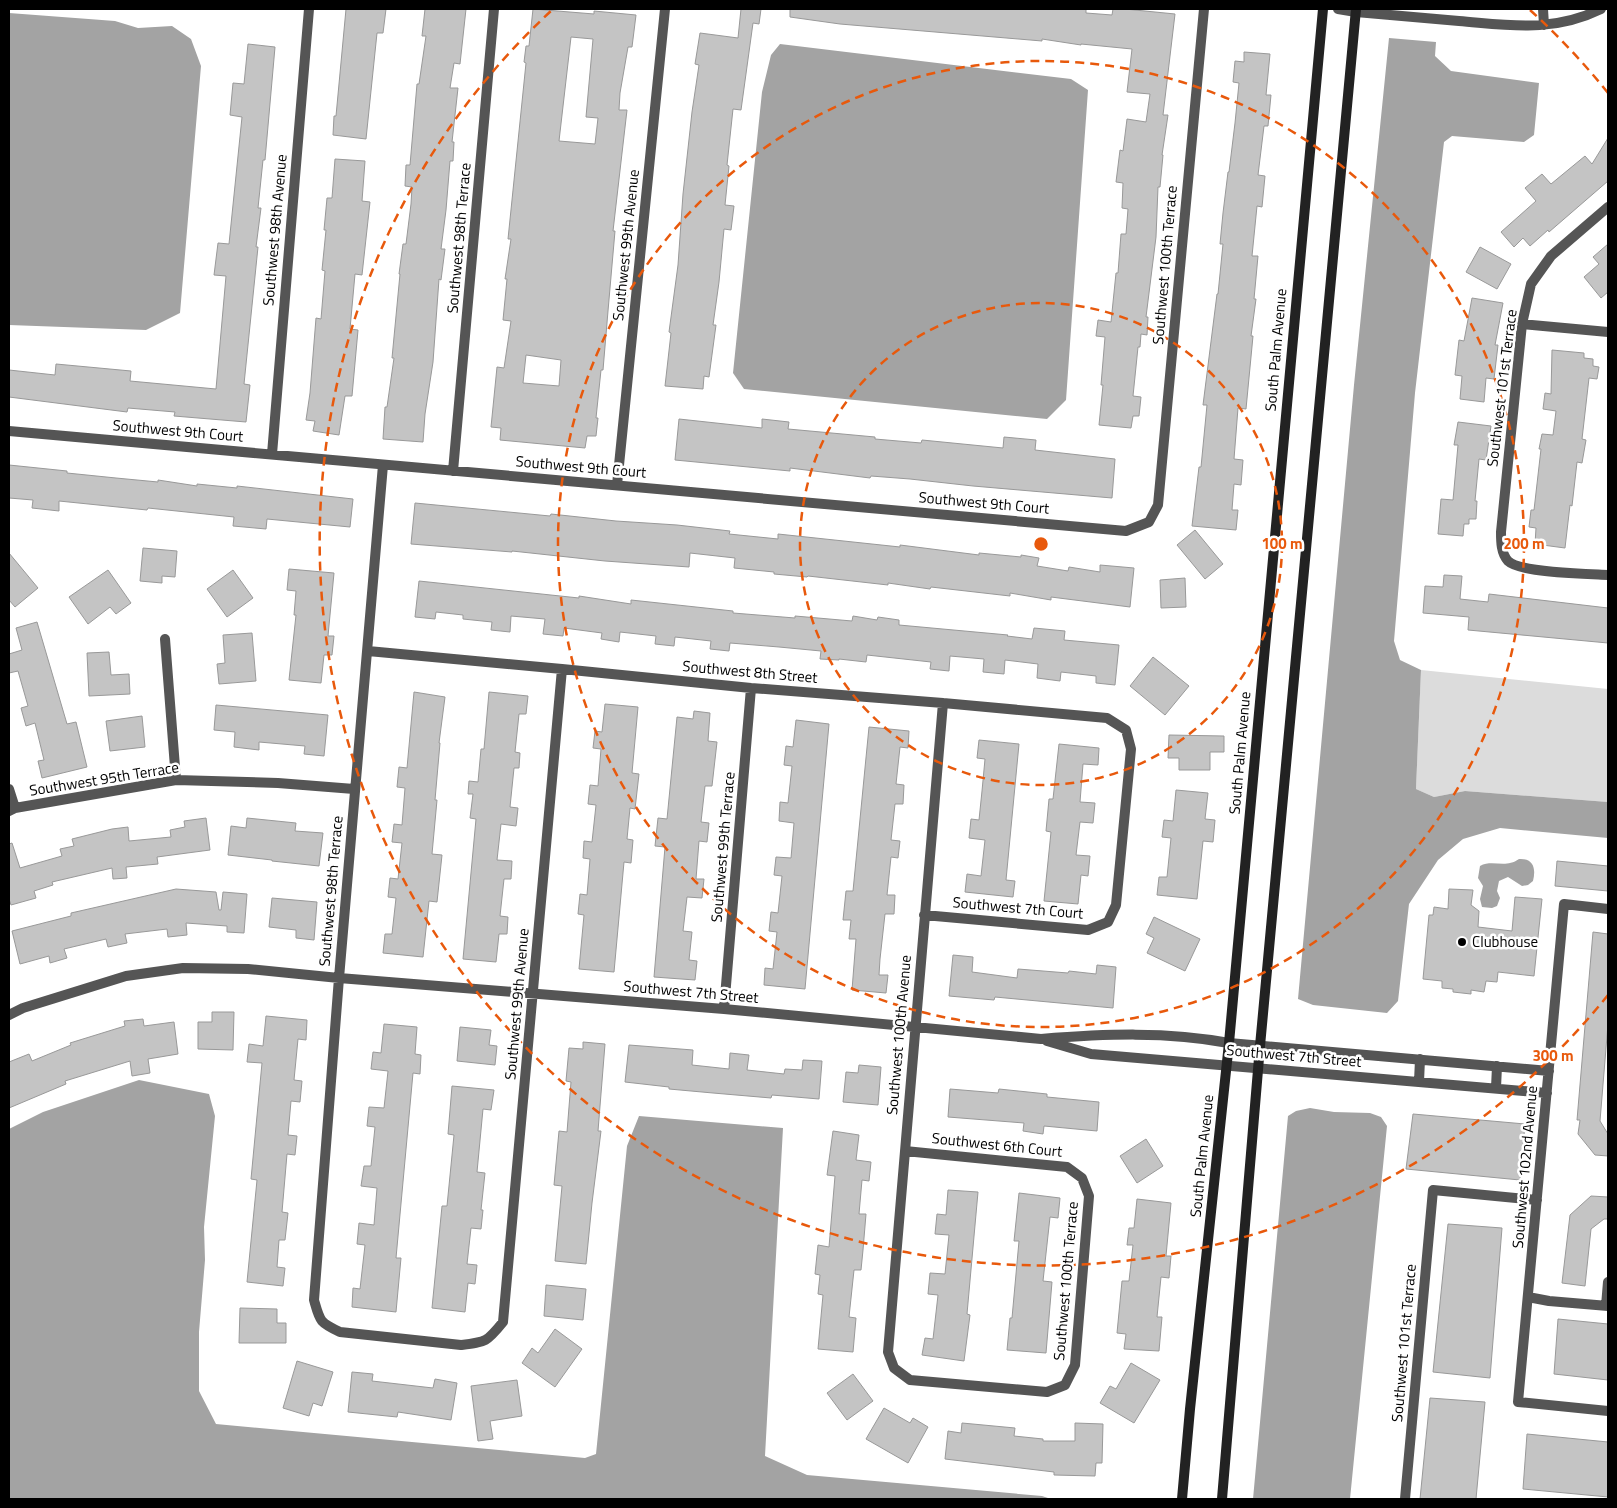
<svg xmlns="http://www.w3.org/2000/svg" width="1617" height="1508" viewBox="0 0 1617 1508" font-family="'Titillium Web',sans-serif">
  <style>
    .green { fill: #dcdcdc }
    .water { fill: #a3a3a3 }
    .building { fill: #c4c4c4; stroke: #999; fill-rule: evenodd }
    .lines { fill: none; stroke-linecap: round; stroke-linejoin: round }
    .street { stroke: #555; stroke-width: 10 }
    .secondary { stroke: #222; stroke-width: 10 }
    .ring { fill: none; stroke: #e8590c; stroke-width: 2.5; stroke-dasharray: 9 6 }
    .poi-dot { fill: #000; stroke: #fff; stroke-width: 2 }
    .labels { text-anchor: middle; stroke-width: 5; stroke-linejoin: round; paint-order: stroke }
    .street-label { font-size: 15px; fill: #000; stroke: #fff }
    .poi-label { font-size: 15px; fill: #000; stroke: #fff; text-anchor: start }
    .centre { fill: #e8590c; stroke: #fff; stroke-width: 2.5 }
    .ring-label { font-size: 15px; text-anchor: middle; font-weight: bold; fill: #e8590c; stroke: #fff; stroke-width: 5; stroke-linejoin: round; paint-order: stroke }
  </style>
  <rect width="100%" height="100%" fill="#fff"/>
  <path class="green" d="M1421,670L1608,689V802L1465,791L1434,797L1416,789Z"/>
  <path class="water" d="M9,13L115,21L138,28L172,26L191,39L201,66L180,313L146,330L9,325Z
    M1389,38L1436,42L1435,56L1451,71L1539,83L1534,135L1524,142L1452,136L1444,142L1415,393L1394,641L1400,660L1421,670L1416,789L1434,797L1465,791L1608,802V838L1500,828L1463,839L1438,860L1409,904L1398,1001L1387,1013L1313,1005L1298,999L1354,385Z
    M780,44L1071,79L1088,90L1066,400L1047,419L744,389L733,373L762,92L771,55Z
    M1519,859C1534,858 1536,869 1533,881L1528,885L1522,886L1508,877L1499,881L1497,891L1500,898L1497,906L1492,908L1482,907L1480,899L1483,886L1478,878L1480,866C1493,859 1505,869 1519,859Z
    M139,1080L209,1094L215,1116L204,1227L205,1260L199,1332V1391L216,1424L585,1458L596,1454L627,1146L639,1116L783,1128L765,1456L807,1475L1042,1496L1051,1499H9V1129L43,1112Z
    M1310,1108L1334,1112L1370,1113L1381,1117L1387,1126L1350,1499H1253L1288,1116L1296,1111Z"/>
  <path class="building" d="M346,9H386L383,33H377L366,139L333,135L334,116H336Z
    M425,9H466L460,64L454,63L450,88H458L452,142H454L453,161H450L446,210L441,249H445L441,280L439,279L433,362L425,414L423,442L383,439L385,407H387L394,358H392L400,274H399L403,244H406L411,204L412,187L405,186L406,165H410L417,84H419L426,36H422Z
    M533,9L594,14V11L636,15L632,47H628L620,93L619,110H627L613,231H615L608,311L603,370H601L596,418H598L596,436H587L585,448L500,440L501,428L491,427L497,367L504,368L511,321L503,320L507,279H505L511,239H508L526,63L524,62L526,46H529ZM571,37L593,39L586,117L598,118L595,144L559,141ZM526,355L561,360L559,386L523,383Z
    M741,9H761L759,24L753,23L741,110L733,109L727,165L729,166L725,205L734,206L731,230L724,229L719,282L713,325H716L709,377L704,376L703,389L665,386L671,333L669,332L678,265L683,194L692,112L699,65L695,64L700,33L738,38Z
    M790,9H1086V13L1112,15L1113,9H1125L1175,14L1163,115H1168L1162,155H1163L1160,187H1158L1156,237L1146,317H1148L1147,335L1141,334L1140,347H1138L1133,396L1141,397L1139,416H1133L1131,428L1099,425L1103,385H1101L1105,337L1096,336L1098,320L1111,322L1116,273H1118L1121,234H1126L1128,209L1122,208L1123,183L1116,182L1120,150L1123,151L1127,119L1146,122L1150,94L1127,92L1132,49L1081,44V45L1042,39V41L840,24L790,17Z
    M248,44L275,47L265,160H263L258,208H261L256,247H258L244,384L250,385L246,422L174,416L175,412L128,408L127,412L9,397V370L55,375L56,364L131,371L130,381L216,389L226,276L214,275L218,243L229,244L242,117L230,115L233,83L244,84Z
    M1244,52L1270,54L1266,95H1271L1268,126H1264L1258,175L1265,176L1262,207L1257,206L1252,256H1258L1254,299H1256L1251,336H1253L1246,409L1238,408L1234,459L1243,460L1241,485L1234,484L1232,510H1238L1236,530L1192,526L1199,467H1201L1207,405H1203L1217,294H1218L1223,244H1220L1223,213L1228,172H1229L1235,123L1239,83L1233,82L1235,61L1244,62Z
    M1608,138V181L1549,232L1548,230L1530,246L1523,238L1514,247L1501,232L1536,201L1525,188L1542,174L1551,184L1585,156L1592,164Z
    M335,159L365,161L362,201L370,202L362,275L355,274L350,329L358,330L352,396H345L339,435L313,431L315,421L306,420L310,393L316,318L321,319L325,271L322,270L326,230H324L327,198H332Z
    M1608,244V292L1601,298L1584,277L1599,264L1593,257Z
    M1480,247L1511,264L1497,289L1466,272Z
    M1472,298L1503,303L1495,345H1498L1494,379L1486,378L1484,402L1460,399L1462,376L1455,375L1459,340L1464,341Z
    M1552,350L1584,353V358L1593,359V366L1599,367L1597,379L1589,378L1582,439L1586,440L1582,463L1577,462L1572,506L1570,505L1565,548L1535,544L1536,528L1529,527L1531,510H1534L1541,449H1539L1542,434L1553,435L1556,411L1543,409L1545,393L1551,394Z
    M679,419L762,428V419L789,422L788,429L875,437V439L921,443L922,440L1003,448L1004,437L1036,440L1035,450L1115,459L1112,498L973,486L910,479L871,476L870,478L790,468V471L675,460Z
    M1458,422L1491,426L1486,460L1479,459L1475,501H1477L1476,519H1469V524H1464L1463,536L1438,534L1441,499L1453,500L1458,445H1454Z
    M9,465L67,471V473L116,478L158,482V480L197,486V484L237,488V486L353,499L350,527L267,519L266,529L233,526L234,517L148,508L147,510L59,501V511L32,508L33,500L9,498Z
    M415,503L550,516L551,514L616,521L677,525L730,531L729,534L778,539V534L900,547V545L979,555V553L1021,557V555L1039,558L1037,566L1068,571L1069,567L1100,572V565L1134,568L1130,607L1051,597V600L1010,593V596L931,587L930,589L888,583V585L808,576L807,577L774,574V572L734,568L735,558L690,553L689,567L605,561L512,551V552L411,544Z
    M1195,530L1223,564L1205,579L1177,545Z
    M143,548L177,551L175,577L162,576V583L140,581Z
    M9,553L38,588L15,607L9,600Z
    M289,569L334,573L328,636H334L332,655H324L321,683L289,680L296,615H294L296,591L287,590Z
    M108,570L131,603L116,614L110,607L88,624L69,597Z
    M233,570L253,598L227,617L207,589Z
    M1444,575L1462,576L1460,599L1488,602L1489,594L1608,608V643L1468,630L1469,617L1423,613L1425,586L1443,587Z
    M1185,578L1186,607L1161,608L1160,580Z
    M419,581L579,598V596L631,604V600L733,611V613L795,618V616L852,621L853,616L877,620L878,617L899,620V625L1008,635L1007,636L1032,639L1034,628L1065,631L1064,640L1119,645L1115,685L1096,683V676L1061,672L1060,681L1037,678L1038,664L1005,660L1004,674L983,672L984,659L950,656L949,671L930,669L931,662L867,655L866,662L839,659V660L820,659L821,651L779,647L730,643L729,651L710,649L711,641L675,637L674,646L655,644L656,636L620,632L619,642L601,639L602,633L564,628L563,636L543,634L545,619L511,616L510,632L491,630L492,622L463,619V615L436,612L435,619L415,617Z
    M37,622L67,724L76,722L87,767L42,778L38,761L44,760L35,723L26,726L21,708L28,706L18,671L9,673V654L22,650L16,628Z
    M252,633L256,681L219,684L217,664L225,663L223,635Z
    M109,652L111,675L129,674L130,694L89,696L87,653Z
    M1153,657L1189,686L1165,715L1130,686Z
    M414,692L445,697L439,743H440L435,800H437L432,854L442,855L437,902L429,901L423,957L383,953L385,934H392L396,898L388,897L390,878L398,879L402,843L392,842L394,824L402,825L405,788L397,787L399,767L407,768Z
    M489,692L528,696L526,714H519L515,752L520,753L519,768H514L510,807L518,808L516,826L501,824L497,860L512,861L511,879H504L500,916L508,917L507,934H499L496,962L463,959L476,819L470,818L473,794H468L469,781L478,782L481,749H484Z
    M605,704L638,707L632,773L639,774L635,809L630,808L627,839L633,840L631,863L624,862L614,972L579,969L584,915L578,914L580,894L587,895L590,859L583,858L584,841L592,842L596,805L588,804L590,785L598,786L601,749L593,748L595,731L602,732Z
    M216,705L328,715L324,756L304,754L305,746L259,742V750L234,747L235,732L214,730Z
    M694,711L710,713L708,741L717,742L712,786H705L701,822L709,823L707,842L699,841L696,879H704L702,898L687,897L683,931L692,932L689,960L697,961L695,980L654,977L665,847L655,846L658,818L667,819L677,717L693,719Z
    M142,716L145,747L110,751L106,721Z
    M796,720L829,724L805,989L764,985L765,968L773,969L777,932L769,931L771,912L778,913L782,876L774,875L776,857L791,858L794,823L779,821L780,802L788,803L792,766L784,765L786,746L793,747Z
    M869,727L909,731L908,748L900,747L896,784L904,785L903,804H895L891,840L900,841L898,858L891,857L887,895H895L894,914H885L880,959L879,975H888L886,993L852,990L856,939H849L851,920H843L846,891H853Z
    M1169,735L1224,736V752H1210V770H1179V758H1168Z
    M979,740L1019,744L1006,880L1015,881L1013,897L965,892L967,874L981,876L985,840L969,838L971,819L979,820L982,791L985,759L977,758Z
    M1059,744L1099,748L1098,765L1083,764L1080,802L1095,803L1093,823L1080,822L1076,855L1090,856L1088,876L1081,875L1078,904L1044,901L1051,832L1046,831L1049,799H1053Z
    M1176,790L1208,793L1205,819L1215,820L1213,842L1203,841L1197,899L1157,895L1159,877H1167L1171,838L1162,837L1164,820L1173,821Z
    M206,818L210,850L157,857L158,864L126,867L127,878L113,879L112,868L52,882L53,885L34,891L36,898L11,905L9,899V844L12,843L20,868L62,856L60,849L74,846L72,839L112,829L128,827L129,841L171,837L170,830L185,827L184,821Z
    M247,818L296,823L295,831L323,833L319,866L272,861V860L228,855L231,826L246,828Z
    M1557,861L1608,866V891L1555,886Z
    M176,889L216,892L219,910H221L223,892L247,894L244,933L227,932V926L186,923L187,935L168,937L167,929L125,934L127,943L108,947L106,939L64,949L67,958L50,963L49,956L20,964L12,931L71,916V913Z
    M1449,889L1473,890L1471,905L1479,911L1478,927L1512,931L1515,897L1542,899L1534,976L1498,972L1497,982L1486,981L1484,992L1471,990V994L1453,992V989L1442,988V981L1423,979L1429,915H1433L1434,907L1448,909Z
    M272,898L317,902L314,940L296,938V930L269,927Z
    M1154,917L1200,939L1185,971L1147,953L1154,938L1146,934Z
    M1593,932L1608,934V1024L1600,1121L1608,1134V1156L1595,1155L1578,1134L1580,1120H1577Z
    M953,955L973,957L972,972L1017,978L1018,969L1068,973L1069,971L1096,974L1097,965L1116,967L1113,1008L995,997L994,1000L949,996Z
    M212,1012H234L233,1050L198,1049V1022H212Z
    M266,1016L307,1020L306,1040L298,1039L294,1080L302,1081L300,1102L291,1101L288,1135L297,1136L295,1155L287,1154L282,1212L288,1213L285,1240H279L277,1267L285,1268L283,1286L247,1282L257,1180L251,1179L262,1063L247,1062L249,1044L263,1046Z
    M143,1019L144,1026L174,1022L178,1054L148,1059L150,1073L132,1076L130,1061L65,1081L66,1084L9,1108V1062L29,1054L32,1061L71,1045L70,1043L125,1026L124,1021Z
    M384,1024L417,1027L415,1054L421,1055L420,1074L413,1073L396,1258H401L396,1312L352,1307L353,1288L360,1289L365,1245L357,1244L359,1223L374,1225L377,1188L361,1186L364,1166H371L375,1127L367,1126L369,1107L384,1108L388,1071L371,1069L373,1052L381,1053Z
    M460,1027L491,1030L489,1045L497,1046L495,1065L457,1061Z
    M583,1042L605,1044L598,1131H601L592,1203L586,1264L555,1261L562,1186L554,1185L559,1131L567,1132L571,1082L566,1081L569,1048L583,1049Z
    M629,1045L693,1050L692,1065L729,1069L730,1053L749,1055L747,1070L784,1074L785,1069L802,1070L803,1060L822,1061L819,1099L772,1095L771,1098L713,1093L669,1089V1087L625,1082Z
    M859,1065L881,1067L878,1105L843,1102L846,1072L858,1073Z
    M452,1086L494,1090L491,1110L483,1109L477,1172L485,1173L481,1210H483L481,1229L471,1228L467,1264L477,1265L475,1284L468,1283L465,1312L432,1308L442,1206H447L454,1135L448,1134Z
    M950,1089L998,1093L999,1089L1047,1094V1097L1099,1102L1097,1131L1044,1126L1043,1134L1023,1131L1024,1123L948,1117Z
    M1413,1114L1525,1124L1520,1180L1406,1169Z
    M833,1131L859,1135L856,1160L871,1162L869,1181L862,1180L859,1214H866L863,1250L861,1270H854L849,1317L856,1318L853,1352L818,1349L823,1295L818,1294L820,1275L815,1274L818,1245L829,1247L835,1176L827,1175Z
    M1146,1139L1163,1166L1137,1183L1120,1156Z
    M948,1190L978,1192L967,1314L970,1315L964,1361L922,1355L925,1338L933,1339L938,1295L928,1294L930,1273L945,1274L949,1235L935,1234L937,1214L946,1215Z
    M1019,1193L1060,1198L1058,1218L1050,1217L1043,1281L1052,1282L1046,1353L1007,1350L1010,1318H1012L1019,1241H1014Z
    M1591,1196L1608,1197V1219H1604L1591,1229L1585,1286L1562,1283L1570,1215Z
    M1137,1199L1171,1203L1166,1256H1171L1169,1278L1161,1277L1157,1317H1162L1159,1351L1124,1349L1126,1334L1117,1333L1122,1281H1129L1133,1245H1127L1129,1228H1134Z
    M1448,1224L1502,1228L1490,1378L1433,1372Z
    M546,1285L586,1289L583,1320L544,1316Z
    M240,1308L277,1309V1323H286V1343H239Z
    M1558,1319L1608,1324V1380L1554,1374Z
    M555,1329L582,1349L555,1387L522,1363L532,1348L538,1353Z
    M297,1361L333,1372L322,1406L313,1403L309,1416L283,1408Z
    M1131,1363L1160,1380L1134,1423L1100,1403L1110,1386L1116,1389Z
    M352,1372L373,1374L372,1381L433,1388L435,1379L457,1383L451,1420L398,1412L397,1417L348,1412Z
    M853,1374L873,1401L847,1420L827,1393Z
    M517,1380L522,1416L490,1421L493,1439L478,1441L471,1386Z
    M1430,1398L1485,1402L1476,1499H1420Z
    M884,1408L910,1423L913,1418L928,1427L908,1463L866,1439Z
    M962,1423L1015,1428L1014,1436L1043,1439V1441H1075V1423L1103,1424L1102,1463H1096L1095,1476L1054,1475V1472L945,1459L948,1431L961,1433Z
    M1527,1434L1608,1442V1497L1523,1489Z"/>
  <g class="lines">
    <path class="street" d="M1338,9L1356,12C1390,15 1424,18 1459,21C1510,25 1552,33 1601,9
      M1543,9L1544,25
      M1608,207L1551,256L1531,284L1522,324L1501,532C1501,542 1501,553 1508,561C1520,573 1589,574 1608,575
      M1522,324L1608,332
      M9,431L1126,531L1149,522L1158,505L1204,9
      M272,454L309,9
      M383,465L339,978L314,1300C320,1321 319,1322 340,1332L461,1345C486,1342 487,1342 503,1322L562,669
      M453,471L494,9
      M617,485L665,9
      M165,639L176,780
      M368,651L562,669L751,688L943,703L1107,718L1126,730L1131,749L1116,905L1108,922L1088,930L924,915
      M9,789L15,808
      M9,811L15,808L176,780L278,783L354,789
      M1608,909L1564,904L1518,1402L1608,1411
      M724,1009L751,688
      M9,1015L23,1008L126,976L183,968L248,969L339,978L724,1009L1041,1039C1104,1034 1167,1031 1229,1043L1549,1071
      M1047,1041L1091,1054L1547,1093
      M1419,1082L1420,1059
      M1496,1088L1497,1066
      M905,1151L1067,1167L1082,1178L1089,1196L1075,1365L1065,1385L1047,1392L910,1380L894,1368L888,1352L943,703
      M1528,1297L1549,1301L1608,1306
      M1606,1306L1608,1282
      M1405,1499L1433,1190L1537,1200"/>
    <path class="secondary" d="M1182,1499L1190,1409L1229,1043L1323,9
      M1222,1499L1260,1046L1356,9"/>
  </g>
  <g class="ring">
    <circle cx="1041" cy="544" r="241"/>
    <circle cx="1041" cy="544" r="483"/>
    <path d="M1608 995A724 724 0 1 1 552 10M1530 10A724 724 0 0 1 1608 93"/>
  </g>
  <circle class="poi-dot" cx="1462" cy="942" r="5"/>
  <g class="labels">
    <g class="street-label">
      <text transform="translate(275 230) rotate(-85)" y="5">Southwest 98th Avenue</text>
      <text transform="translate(459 238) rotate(-85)" y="5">Southwest 98th Terrace</text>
      <text transform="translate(626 245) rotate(-84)" y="5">Southwest 99th Avenue</text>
      <text transform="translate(1165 265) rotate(-85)" y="5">Southwest 100th Terrace</text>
      <text transform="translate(1276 350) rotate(-85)" y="5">South Palm Avenue</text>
      <text transform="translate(1502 388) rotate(-83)" y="5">Southwest 101st Terrace</text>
      <text transform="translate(178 431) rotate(5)" y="5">Southwest 9th Court</text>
      <text transform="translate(581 467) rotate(5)" y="5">Southwest 9th Court</text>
      <text transform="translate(984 503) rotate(5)" y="5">Southwest 9th Court</text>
      <text transform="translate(750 672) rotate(5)" y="5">Southwest 8th Street</text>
      <text transform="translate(1240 753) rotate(-85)" y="5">South Palm Avenue</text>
      <text transform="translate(104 779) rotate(-9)" y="5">Southwest 95th Terrace</text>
      <text transform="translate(723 847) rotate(-85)" y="5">Southwest 99th Terrace</text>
      <text transform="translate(331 891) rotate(-85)" y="5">Southwest 98th Terrace</text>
      <text transform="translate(1018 908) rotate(5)" y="5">Southwest 7th Court</text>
      <text transform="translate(691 992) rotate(5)" y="5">Southwest 7th Street</text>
      <text transform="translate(517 1004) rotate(-85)" y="5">Southwest 99th Avenue</text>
      <text transform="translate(899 1035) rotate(-85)" y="5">Southwest 100th Avenue</text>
      <text transform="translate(1294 1056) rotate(5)" y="5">Southwest 7th Street</text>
      <text transform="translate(997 1145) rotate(6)" y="5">Southwest 6th Court</text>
      <text transform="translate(1202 1156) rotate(-84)" y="5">South Palm Avenue</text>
      <text transform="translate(1525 1167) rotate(-85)" y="5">Southwest 102nd Avenue</text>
      <text transform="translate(1066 1281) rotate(-85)" y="5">Southwest 100th Terrace</text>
      <text transform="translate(1404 1343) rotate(-85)" y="5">Southwest 101st Terrace</text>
    </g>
    <g class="poi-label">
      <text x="1472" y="947">Clubhouse</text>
    </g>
  </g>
  <circle cx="1041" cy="544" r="8" class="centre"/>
  <g class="ring-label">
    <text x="1282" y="549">100 m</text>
    <text x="1524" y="549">200 m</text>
    <text x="1553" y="1061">300 m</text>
  </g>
  <rect width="1617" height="1508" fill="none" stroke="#000000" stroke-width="20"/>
</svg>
